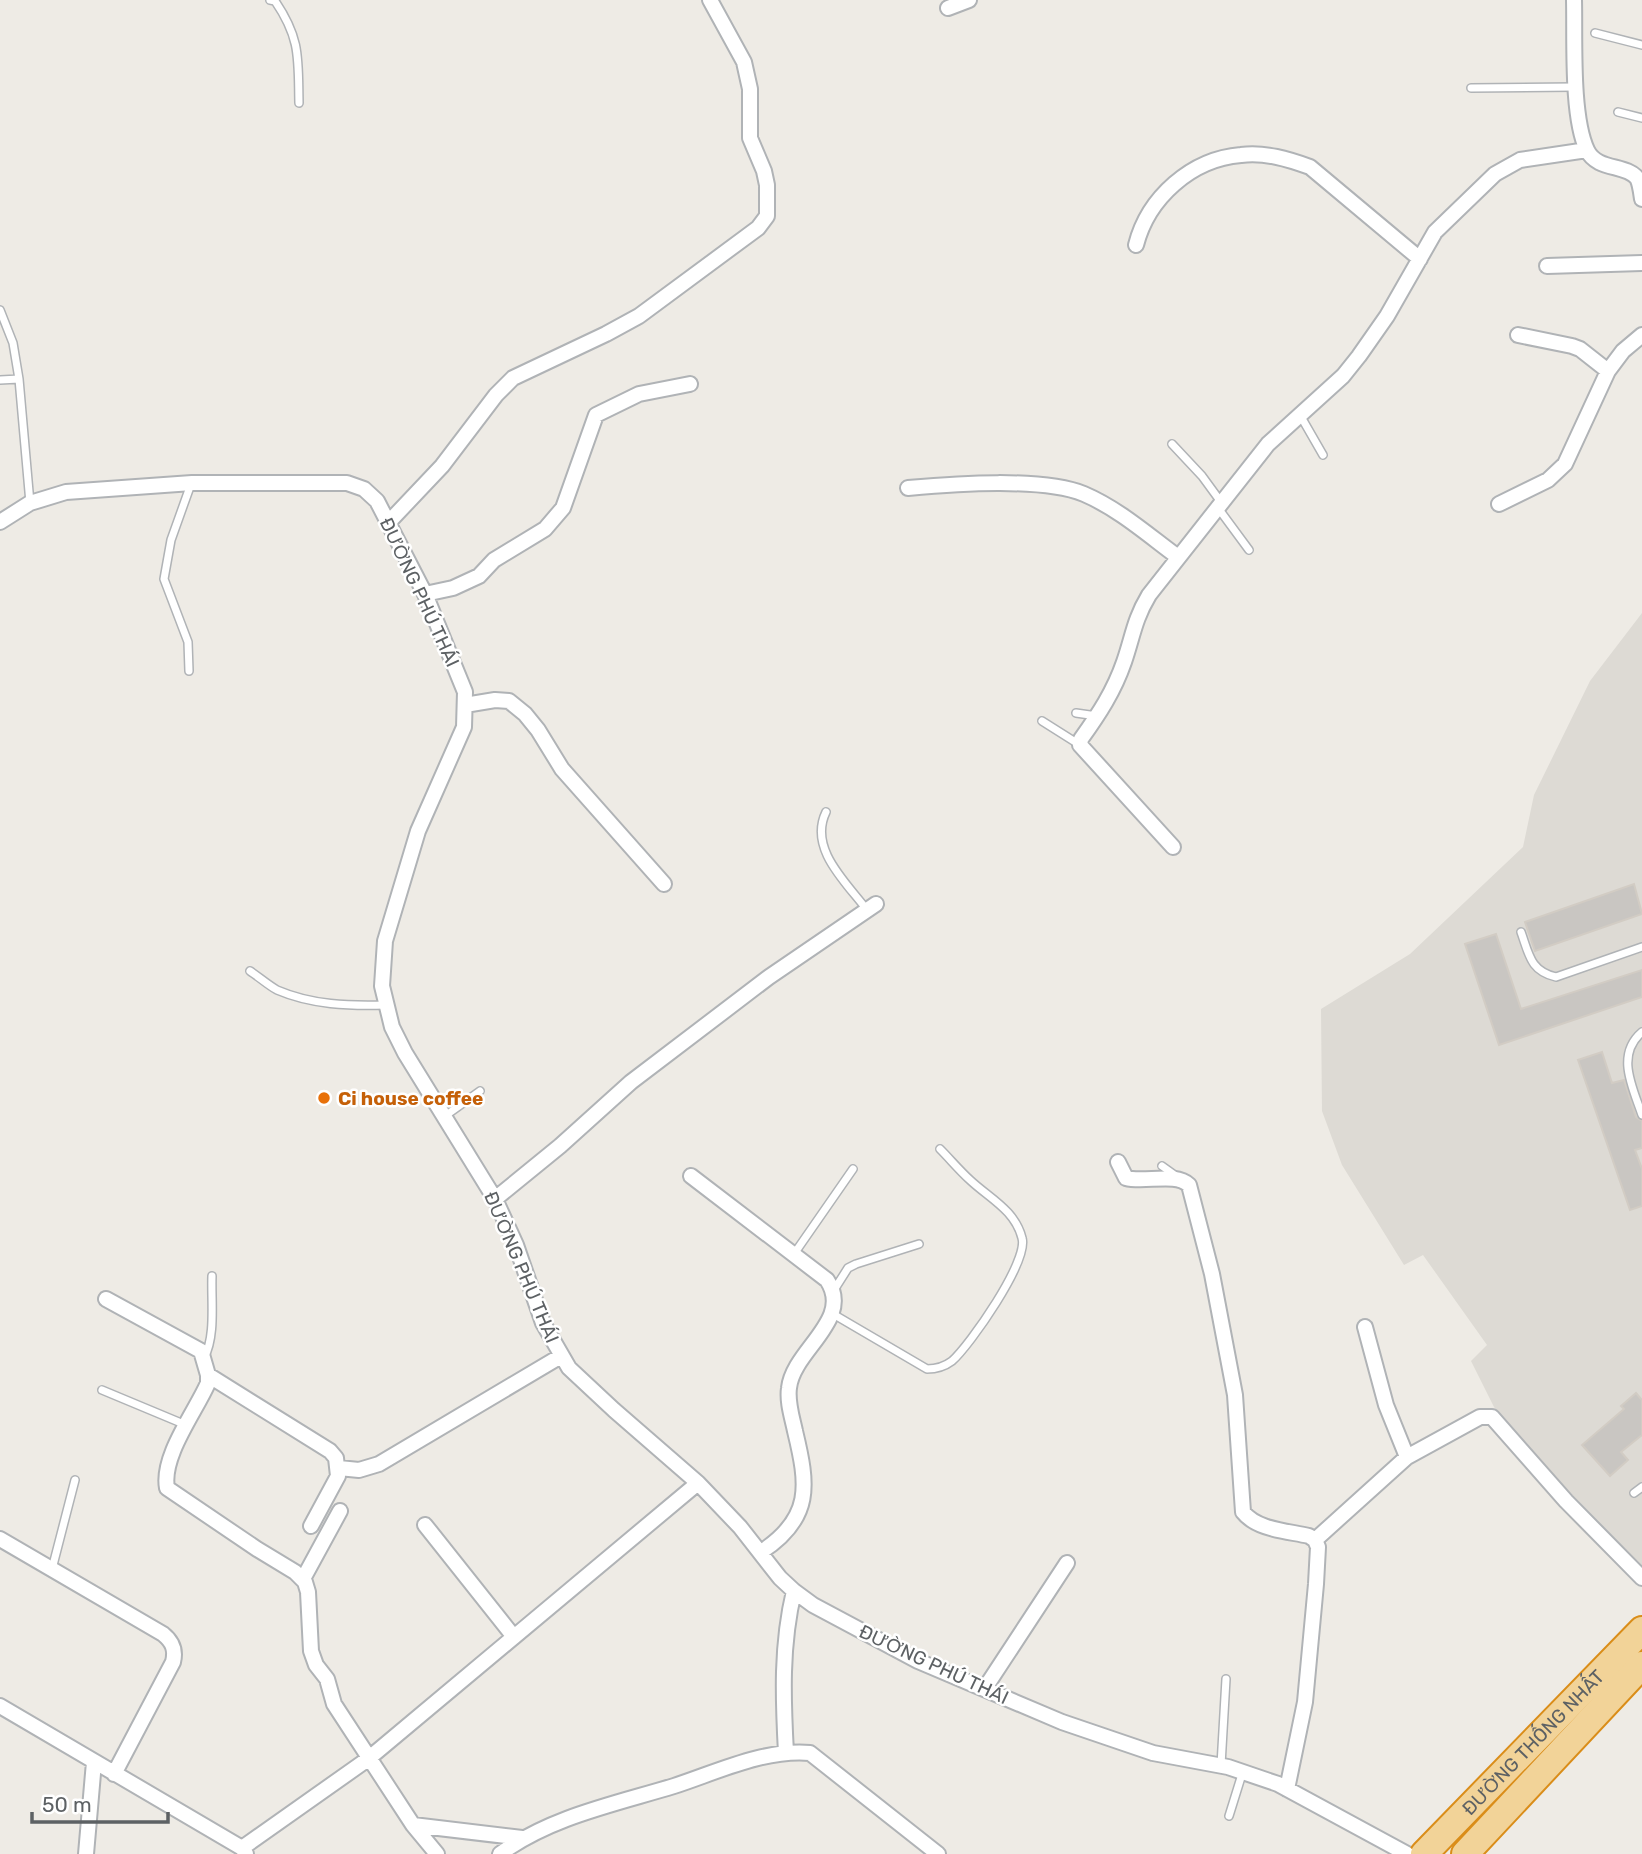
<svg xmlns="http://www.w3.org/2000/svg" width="1642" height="1854" viewBox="0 0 1642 1854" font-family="Rubik,sans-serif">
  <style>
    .education { fill: #dddad4 }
    .building { fill: #c9c6c2; stroke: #d2ccc4; stroke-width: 2 }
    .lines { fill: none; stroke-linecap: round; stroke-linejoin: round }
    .lane-casing { stroke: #b0b3b6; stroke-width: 10 }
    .street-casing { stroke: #b0b3b6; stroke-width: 18 }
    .highway-casing { stroke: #da8d19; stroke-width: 30 }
    .lane { stroke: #fff; stroke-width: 7 }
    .street { stroke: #fff; stroke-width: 14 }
    .highway { stroke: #f2d398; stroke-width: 26 }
    .food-dot { fill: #e8710a; stroke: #fff; stroke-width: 2.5 }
    .labels { text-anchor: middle; stroke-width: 5; stroke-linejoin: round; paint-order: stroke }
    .street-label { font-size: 19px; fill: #5d6164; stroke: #fff }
    .food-label { font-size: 19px; font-weight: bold; fill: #c56008; stroke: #fff; text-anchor: start }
  </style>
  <rect width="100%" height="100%" fill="#eeebe5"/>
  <path class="education" d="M1642,613V1566L1575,1498L1494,1407L1471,1361L1487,1345L1423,1255L1404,1265L1342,1165L1322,1111L1321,1009L1410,954L1523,847L1534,795L1590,681Z"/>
  <path class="building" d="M1634,884L1642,914L1535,951L1525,922Z
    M1496,934L1521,1009L1642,970V997L1499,1045L1465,944Z
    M1602,1052L1612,1083L1624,1080L1636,1117L1642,1121V1148L1635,1150L1642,1169V1206L1630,1210L1578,1060Z
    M1636,1393L1642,1400V1435L1621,1452L1628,1460L1610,1476L1582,1445L1624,1409L1621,1406Z"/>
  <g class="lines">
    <g class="lane-casing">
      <path id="lane" d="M270,0L275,1C301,39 298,59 299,103
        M1595,33L1642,45
        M1471,88L1575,87
        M1618,112L1642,118
        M0,310L13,343L19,379L30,503
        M0,380L19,379
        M1300,415L1323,455
        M1172,444L1202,476L1221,502
        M1218,508L1249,550
        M189,671L188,642L164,579L171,540L191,484
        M1076,713L1097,716
        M1042,721L1080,745
        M826,812C808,849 847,883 867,910
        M1521,932C1529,954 1530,971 1556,977L1642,947
        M250,971C259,977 268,985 277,990C312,1005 349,1006 385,1005
        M1642,1032C1615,1055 1633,1088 1642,1115
        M445,1116L480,1091
        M1162,1166L1176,1176
        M794,1254L853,1169
        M834,1290L848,1268L856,1264L919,1244
        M833,1314L927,1369C937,1369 944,1367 952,1361C970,1345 1029,1261 1022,1238C1015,1210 989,1198 970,1180C959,1170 950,1159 940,1149
        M204,1358C216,1336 211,1301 212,1276
        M102,1390L186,1425
        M1634,1493L1642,1487
        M52,1569L75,1480
        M1221,1765L1226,1679
        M1229,1816L1243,1771"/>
    </g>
    <g class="street-casing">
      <path id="street" d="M1574,0C1575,39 1571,116 1587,150C1597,171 1626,164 1637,178C1640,183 1641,192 1642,199
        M948,8L969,0
        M1136,245C1148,198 1191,159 1241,155C1265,152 1288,159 1310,167L1420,259
        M1547,266L1642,263
        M1518,335L1572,346L1580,349L1608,371
        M908,488C954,484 1042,477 1084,494C1119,509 1148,535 1178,557
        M1499,504L1548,480L1565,464L1608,371L1623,351L1642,335
        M0,522L30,503L66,492L192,483H347L364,489L377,501L425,594L465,692L464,727L418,831L385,941L382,986L392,1027L405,1053L495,1199L516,1245L543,1323L569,1368L614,1410L698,1483L740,1527L780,1578L794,1591L813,1605L918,1661L1062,1722L1153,1753L1228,1767L1278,1784L1407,1854
        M388,523L442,466L496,395L513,378L606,334L639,316L758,228L767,216V185L764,171L750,138V89L744,62L710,0
        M425,594L453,588L479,576L494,560L545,529L563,508L596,415L639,394L690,384
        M465,705L495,700L509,701L525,714L538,730L562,769L664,884
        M1173,847L1080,745L1081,739C1099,714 1114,691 1124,662C1133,636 1134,620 1149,595L1268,444L1343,376L1359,356L1387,316L1435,232L1495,174L1520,160L1587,150
        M1118,1162L1126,1178C1144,1183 1176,1172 1189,1185L1212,1274L1235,1395L1243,1512C1257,1530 1288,1531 1309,1536L1315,1540L1318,1547L1316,1584L1305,1702L1287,1789
        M691,1176L827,1280C854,1320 793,1350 789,1388C787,1402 792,1417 795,1431C808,1485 813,1518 761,1552
        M495,1199L560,1146L631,1082L769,977L876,904
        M106,1299L201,1351L208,1375V1383C196,1411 161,1456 167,1488L257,1549L295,1572L305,1582L308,1592L311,1651L316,1665L327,1679L334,1704L413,1825L437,1854
        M208,1375L330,1451L336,1458L338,1476L311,1526
        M1407,1457L1480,1417H1492L1566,1501L1642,1578
        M339,1468L359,1470L379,1464L561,1356
        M425,1525L514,1637
        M0,1539L163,1634C173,1642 176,1650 173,1662L114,1774
        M1315,1540L1407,1457L1386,1405L1365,1327
        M303,1579L340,1511
        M985,1688L1067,1563
        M0,1706L242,1848L246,1854
        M786,1753C783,1698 781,1645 794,1591
        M413,1825L522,1838
        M242,1848L368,1759L698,1483
        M86,1854L94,1762
        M500,1854C550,1817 615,1804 674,1786C717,1772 764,1749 810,1753L938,1854"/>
    </g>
    <g class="highway-casing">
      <g id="highway">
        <path id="s1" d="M1424,1854L1642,1630"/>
        <path d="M1465,1854L1642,1665"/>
      </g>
    </g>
    <use href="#lane" class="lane"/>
    <use href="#street" class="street"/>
    <use href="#highway" class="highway"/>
  </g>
  <circle class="food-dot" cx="324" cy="1098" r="7"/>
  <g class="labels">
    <g class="street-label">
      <text transform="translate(420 592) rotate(65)" y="7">ĐƯỜNG PHÚ THÁI</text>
      <text transform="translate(522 1267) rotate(67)" y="7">ĐƯỜNG PHÚ THÁI</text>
      <text transform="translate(934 1664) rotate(25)" y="7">ĐƯỜNG PHÚ THÁI</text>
      <text dy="7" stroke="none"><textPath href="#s1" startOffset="156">ĐƯỜNG THỐNG NHẤT</textPath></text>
    </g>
    <g class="food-label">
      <text x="338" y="1105">Ci house coffee</text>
    </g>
  </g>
  <path d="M32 1812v10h136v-10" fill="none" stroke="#5d6164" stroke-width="3.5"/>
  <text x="42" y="1812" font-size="21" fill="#5d6164" stroke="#ffffff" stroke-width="5" paint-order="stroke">50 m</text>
</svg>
